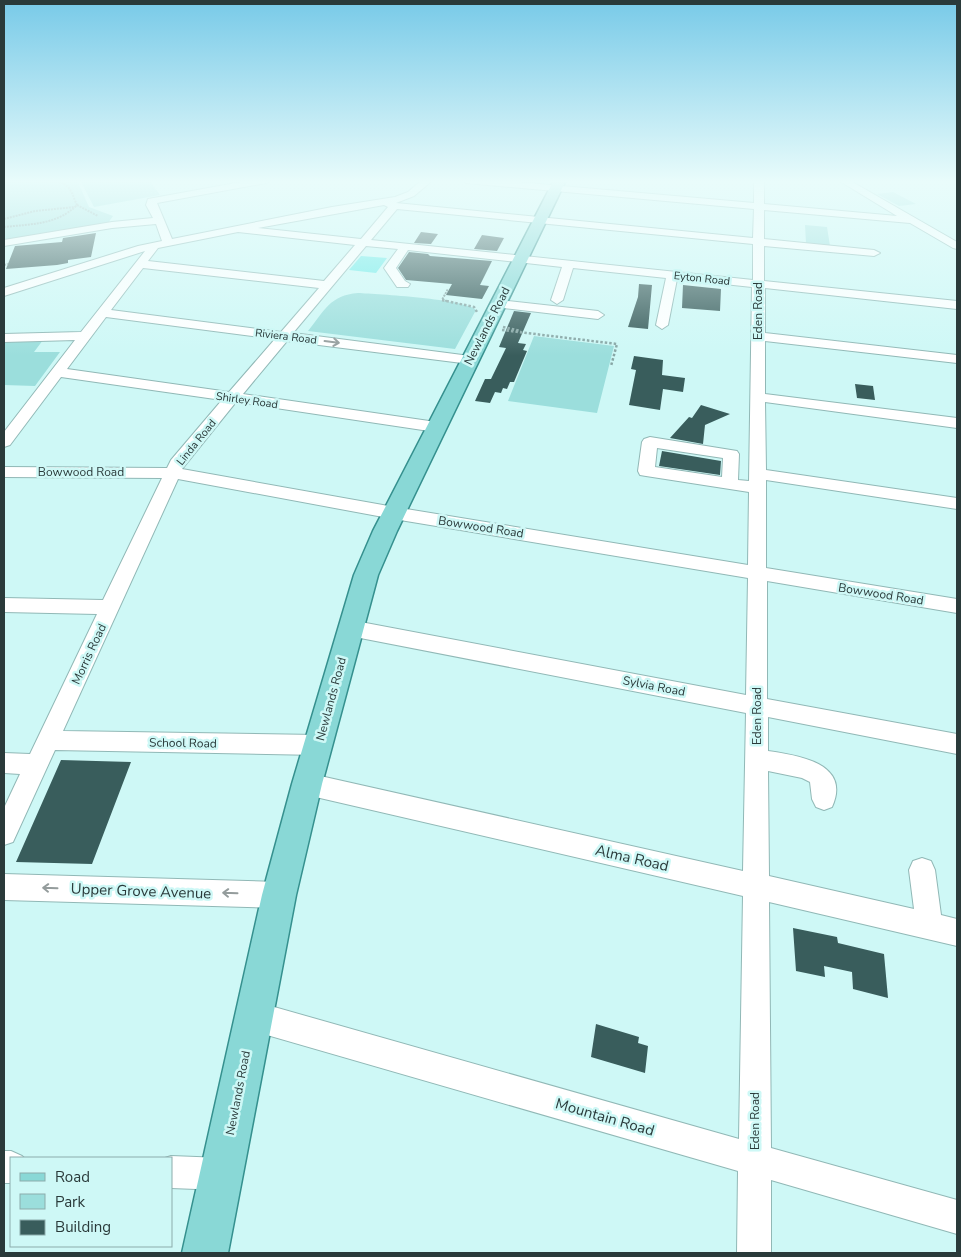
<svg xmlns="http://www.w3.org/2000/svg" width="961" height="1257" viewBox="0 0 961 1257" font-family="'Nunito Sans',sans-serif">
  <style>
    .green { fill: #9bdedc }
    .water { fill: #71ebe8 }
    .building { fill: #395d5c }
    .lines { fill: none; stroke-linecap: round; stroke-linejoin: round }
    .minor-casing { stroke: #91b8b6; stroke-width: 2 }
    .major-casing { stroke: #35908e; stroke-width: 3 }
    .path-far1 { stroke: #87a6a5; stroke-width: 2; stroke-dasharray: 2 1; stroke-linecap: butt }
    .path { stroke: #87a6a5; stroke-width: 2.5; stroke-dasharray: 2.5 2; stroke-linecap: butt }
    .minor { fill: #fff; fill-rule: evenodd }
    .major { fill: #89d8d6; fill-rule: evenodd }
    .oneway { stroke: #949c9c }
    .labels { text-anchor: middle; stroke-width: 5; stroke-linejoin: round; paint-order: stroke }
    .far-street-label { font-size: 11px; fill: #2a3a3a; stroke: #cef8f6 }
    .street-label { font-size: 12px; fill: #2a3a3a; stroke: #cef8f6 }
    .near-street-label { font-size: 15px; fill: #2a3a3a; stroke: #cef8f6 }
  </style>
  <rect width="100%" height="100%" fill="#cef8f6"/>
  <path class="green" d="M4,180H77L89,207L113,216L108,223L4,241Z
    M80,180H149L160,195L94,207Z
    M893,192L916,204L899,206L877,194Z
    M805,225L827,227L830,246L806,243Z
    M358,293C377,294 466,299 476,310L455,349L308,331C324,311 330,295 358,293Z
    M534,336L614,346L597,413L508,401Z
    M43,340L34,352H60L35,386L4,385V341Z"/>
  <path class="water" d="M361,256L387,258L376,273L349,270Z"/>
  <path class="building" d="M421,232L438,234L431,244L414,243Z
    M96,233L91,257L68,260V263L57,265L6,269L15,246L62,242L63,238Z
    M482,235L504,238L497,251L474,249Z
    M409,252L428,254L430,256L492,261L480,285L489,286L482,299L446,295L452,284L406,280L398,268Z
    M639,284L652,285L648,329L628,327L638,297Z
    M683,285L721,289L720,311L682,308Z
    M514,311L531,313L518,343L526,344L523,350L527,351L514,382H510L507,389L503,388L501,393L495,392L490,403L475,401L485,379H491L506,348L499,347Z
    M634,356L663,360L662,375L685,378L683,392L663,389L660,410L629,405L636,370L631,369Z
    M855,384L873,386L875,400L857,398Z
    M701,405L730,414L705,425L703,444L670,438L689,417L692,418Z
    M662,451L721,461L720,475L659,466Z
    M61,760L131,762L92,864L16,862Z
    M793,928L837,937L838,943L884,954L888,998L853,989L852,972L824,966L825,977L796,971Z
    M596,1024L639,1037L638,1043L648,1046L645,1073L591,1057Z"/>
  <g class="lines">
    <g class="minor-casing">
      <path id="minor" d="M252,180H271L266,183L157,203L172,239L332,207L395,197L408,192L422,180H433L414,196L396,203L753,238L754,209L466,183L461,180H495L754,203V180H764V204L897,216L838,180H849L957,242V249L953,248L910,223L764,210V239L874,250L880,253L874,256L764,246V281L957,301V309L765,288V333L957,355V363L765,341V394L957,418V428L765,402L766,470L957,498V509L766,480V568L957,599V613L767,581V699L957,734V754L768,717V751C797,755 852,763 832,807L824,810L816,807L812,799L810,782L802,778L768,771L769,876L914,909L909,870L913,861L922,858L931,861L935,870L941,915L957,919V946L769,902L771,1148L957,1200V1234L771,1180V1253H737L738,1171L253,1031L243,1026L238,1016L243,1006L253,1001L739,1139L743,896L307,795L299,791L295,784L299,777L307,773L743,871L746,713L350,636L343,633L340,628L343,623L350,620L746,695L748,578L394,519L178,479L63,731L318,735L326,738L329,745L326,752L318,755L55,750L13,842L4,845V808L20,774L4,773V753L30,754L97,614L4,612V598L103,600L162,478L4,477V467L167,468L171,460L222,400L61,377L10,445L4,447V432L75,340L4,342V334L81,332L145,251L4,296V288L138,246L162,241L156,224L112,228L4,246V240L112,222L153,218L146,205L148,199ZM384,205L388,207L361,239L258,228ZM397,209L753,244V280L371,240ZM238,232L355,245L324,281L148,261L158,248ZM366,246L398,249L384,268L397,287H408L410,284L405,281L396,268L408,250L562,267L551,300L557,304L563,300L573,268L666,278L656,325L662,329L668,325L677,279L752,287L749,481L738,480L739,454L737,451L650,437L644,439L642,442L638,471L640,475L646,476L749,492L748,565L394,507L182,469L236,402L436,432L441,430L444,427L441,424L436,422L243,394L287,341L470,364L475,363L477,360L475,357L470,356L293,333ZM143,268L319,288L281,332L111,310ZM106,317L275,339L229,392L67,369ZM657,448L723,458L722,477L655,467Z
        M498,300L598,311L604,315L598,319L494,307L492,304Z
        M4,874L279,882L288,886L292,895L288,904L279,908L4,900Z
        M4,1151H11L22,1156L24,1158H11V1183H4Z
        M171,1156L222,1158L234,1162L238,1174L234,1186L222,1190L171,1188V1158H165Z"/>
    </g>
    <g class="major-casing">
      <path id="major" d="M554,180H566L397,531L378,575L322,784L296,895L228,1253H182L262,895L292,784L354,575L373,531Z"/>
    </g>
    <path class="path-far1" d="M4,182C19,181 56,175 68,187C72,191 74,199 77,205C57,225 31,224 4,227
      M77,205L98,216
      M4,219L35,211L75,207
      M4,265L8,264
      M447,301L442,300L448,289"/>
    <path class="path" d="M442,300L474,307L477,312
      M503,327L521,331
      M502,330L617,344L611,366"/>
    <use href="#minor" class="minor"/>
    <use href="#major" class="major"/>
  </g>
  <defs><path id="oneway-shaft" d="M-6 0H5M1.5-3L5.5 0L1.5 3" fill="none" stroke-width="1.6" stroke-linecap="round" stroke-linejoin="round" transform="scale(1.25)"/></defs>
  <g class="oneway">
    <use href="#oneway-shaft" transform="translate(332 342) rotate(7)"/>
    <use href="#oneway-shaft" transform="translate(50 888) rotate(-178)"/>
    <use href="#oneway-shaft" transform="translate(230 893) rotate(-178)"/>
  </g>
  <linearGradient id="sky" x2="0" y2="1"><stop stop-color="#78cae8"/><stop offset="0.51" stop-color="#e9fcfb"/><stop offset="1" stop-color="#e9fcfb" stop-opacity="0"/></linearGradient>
  <rect width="961" height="356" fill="url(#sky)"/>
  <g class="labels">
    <g class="far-street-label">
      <text transform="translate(702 278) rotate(6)" y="4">Eyton Road</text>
      <text transform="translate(286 336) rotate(7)" y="4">Riviera Road</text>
      <text transform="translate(247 400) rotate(8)" y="4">Shirley Road</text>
      <text transform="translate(196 442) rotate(-51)" y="4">Linda Road</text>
    </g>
    <g class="street-label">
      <text transform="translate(758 311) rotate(-90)" y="4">Eden Road</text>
      <text transform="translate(487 326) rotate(-63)" y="4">Newlands Road</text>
      <text x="81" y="476">Bowwood Road</text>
      <text transform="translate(481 527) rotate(9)" y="4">Bowwood Road</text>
      <text transform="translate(881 594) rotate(9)" y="4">Bowwood Road</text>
      <text transform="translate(89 654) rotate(-65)" y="4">Morris Road</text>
      <text transform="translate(654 686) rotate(11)" y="4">Sylvia Road</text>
      <text transform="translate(331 699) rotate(-75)" y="4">Newlands Road</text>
      <text transform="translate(757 716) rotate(-90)" y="4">Eden Road</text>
      <text transform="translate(183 743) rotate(1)" y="4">School Road</text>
      <text transform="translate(238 1093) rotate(-79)" y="4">Newlands Road</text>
      <text transform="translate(755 1121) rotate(-90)" y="4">Eden Road</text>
    </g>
    <g class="near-street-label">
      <text transform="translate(632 858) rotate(13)" y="5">Alma Road</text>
      <text transform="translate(141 891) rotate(2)" y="5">Upper Grove Avenue</text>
      <text transform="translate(605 1117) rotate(16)" y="5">Mountain Road</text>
    </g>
  </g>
  <rect width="961" height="1257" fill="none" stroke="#2a3a3a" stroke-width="10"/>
  <rect x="10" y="1157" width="162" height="90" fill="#cef8f6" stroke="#8cacab"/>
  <rect x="20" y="1173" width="25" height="8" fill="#89d8d6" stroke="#8cacab"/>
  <text x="55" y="1182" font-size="15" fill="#2a3a3a">Road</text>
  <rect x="20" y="1194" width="25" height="15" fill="#9bdedc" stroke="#8cacab"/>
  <text x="55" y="1207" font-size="15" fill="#2a3a3a">Park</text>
  <rect x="20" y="1220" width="25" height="15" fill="#395d5c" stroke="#8cacab"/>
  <text x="55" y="1232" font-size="15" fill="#2a3a3a">Building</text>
</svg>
